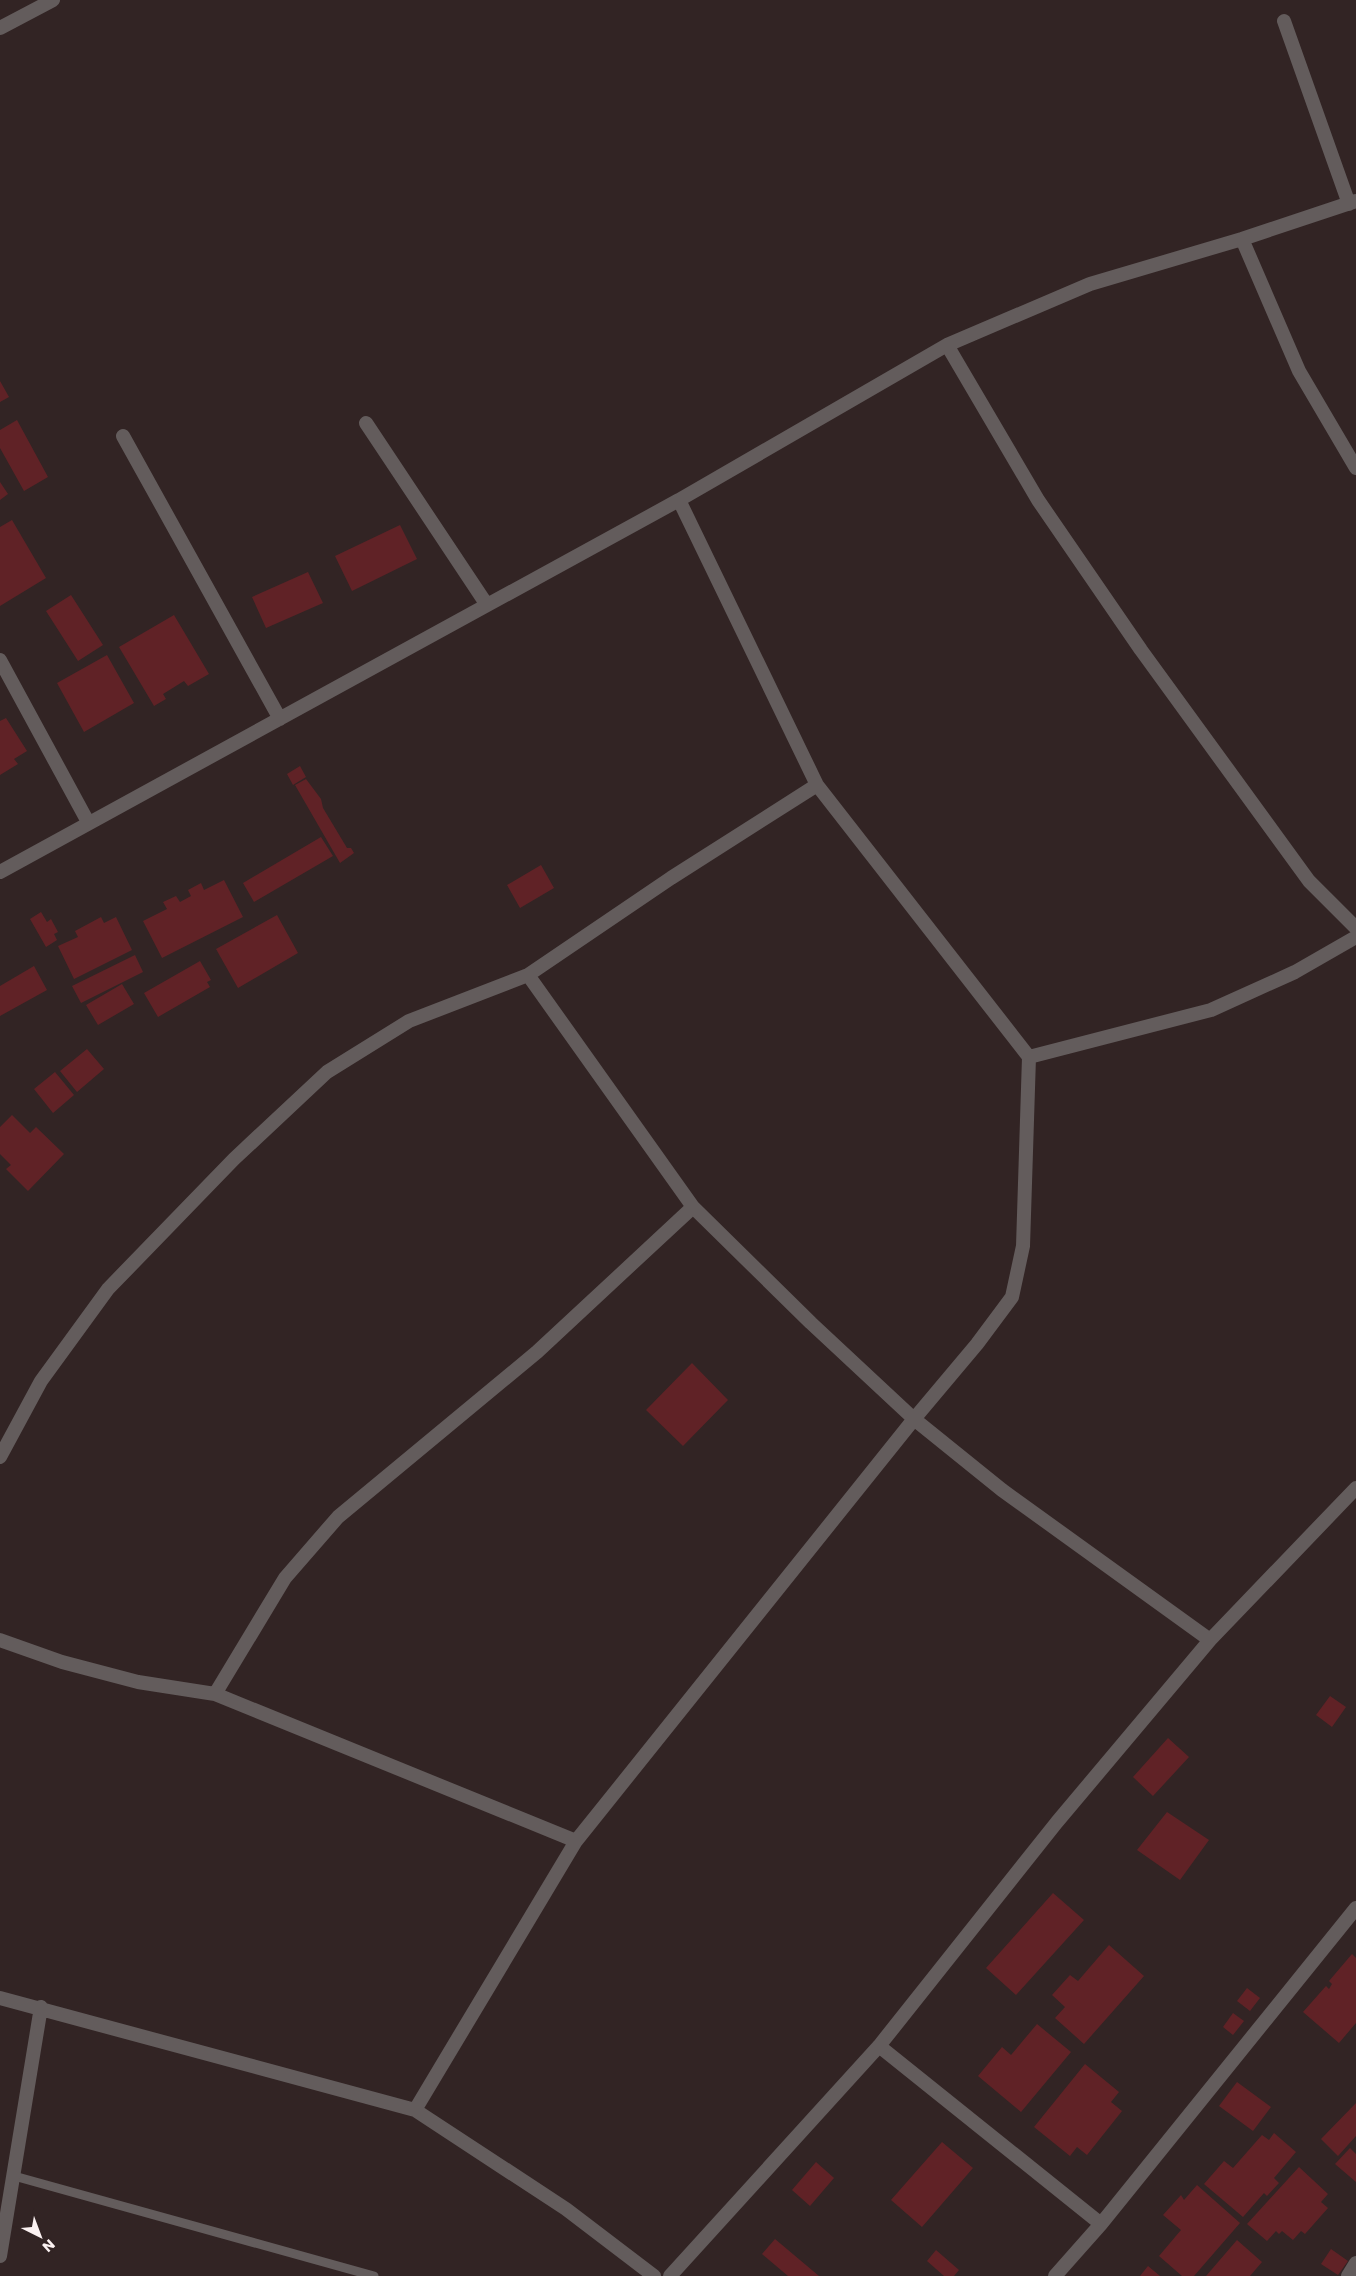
<svg xmlns="http://www.w3.org/2000/svg" width="1356" height="2276" viewBox="0 0 1356 2276" font-family="Poppins,sans-serif">
  <style>
    .building { fill: #602226 }
    .lines { fill: none; stroke-linecap: round; stroke-linejoin: round }
    .service { stroke: #635c5c; stroke-width: 9 }
    .minor { stroke: #635c5c; stroke-width: 14 }
  </style>
  <rect width="100%" height="100%" fill="#322424"/>
  <path class="building" d="M0,381L9,397L0,402Z
    M17,420L48,477L24,491L0,448V430Z
    M0,482L8,494L0,500Z
    M12,520L46,578L0,606V527Z
    M400,525L417,559L352,591L335,556Z
    M308,572L323,603L266,628L252,597Z
    M71,595L103,645L78,661L46,611Z
    M174,615L209,674L188,686L184,681L163,694L166,699L154,706L119,647Z
    M107,655L134,703L84,732L57,683Z
    M6,718L27,751L14,759L18,764L0,775V721Z
    M300,766L306,777L293,785L287,774Z
    M306,779L321,799L323,808L347,848H351L354,853L340,863L295,785Z
    M321,837L333,856L254,902L243,883Z
    M541,865L554,888L520,908L507,885Z
    M224,880L243,917L162,958L143,921L167,909L163,902L176,896L180,902L191,896L188,890L201,883L204,890Z
    M41,912L47,922L51,919L58,932L54,934L57,940L46,947L30,919Z
    M277,915L298,953L238,988L216,949Z
    M101,917L104,923L116,917L132,950L74,979L58,946L78,937L75,931Z
    M135,955L143,972L81,1003L72,986Z
    M200,961L211,980L207,982L210,987L158,1017L144,993Z
    M34,966L47,990L0,1016V986Z
    M122,984L134,1004L98,1025L86,1005Z
    M87,1049L104,1069L77,1092L60,1071Z
    M55,1072L74,1095L53,1113L34,1089Z
    M12,1115L30,1133L36,1127L64,1154L28,1191L6,1169L11,1165L0,1154V1127Z
    M692,1363L728,1400L683,1446L646,1410Z
    M1330,1696L1346,1707L1332,1727L1316,1715Z
    M1168,1738L1189,1757L1153,1796L1133,1777Z
    M1167,1812L1209,1840L1180,1880L1137,1850Z
    M1053,1893L1084,1920L1016,1995L986,1968Z
    M1109,1945L1144,1976L1084,2044L1055,2018L1065,2007L1052,1995L1070,1975L1078,1981Z
    M1352,1954L1356,1958V2023L1339,2043L1303,2012L1326,1986L1329,1989L1332,1984L1329,1981Z
    M1247,1988L1260,1998L1250,2011L1237,2001Z
    M1233,2013L1244,2021L1233,2035L1223,2027Z
    M1037,2024L1071,2052L1021,2112L978,2076L1002,2047L1011,2055Z
    M1085,2064L1119,2092L1111,2102L1122,2111L1087,2155L1077,2147L1070,2156L1034,2127Z
    M1237,2082L1271,2107L1253,2131L1219,2106Z
    M1356,2103V2136L1338,2156L1321,2139Z
    M1274,2133L1296,2152L1274,2178L1279,2183L1267,2196L1264,2193L1243,2217L1204,2184L1224,2161L1233,2168L1262,2135L1269,2140Z
    M942,2142L973,2168L922,2227L891,2200Z
    M1350,2148L1356,2154V2182L1335,2164Z
    M816,2162L834,2178L810,2206L792,2190Z
    M1299,2167L1328,2194L1321,2202L1328,2208L1305,2234L1301,2231L1293,2240L1282,2231L1279,2234L1276,2231L1267,2241L1247,2224Z
    M1197,2185L1240,2223L1194,2276H1182L1159,2256L1181,2230L1163,2215L1181,2195L1184,2200Z
    M775,2239L819,2276H788L762,2254Z
    M1237,2240L1262,2262L1250,2276H1206Z
    M1331,2249L1348,2261L1338,2275L1321,2264Z
    M936,2250L959,2270L954,2276H944L927,2261Z
    M1148,2266L1160,2276H1140Z"/>
  <g class="lines">
    <path class="service" d="M14,2176L374,2276"/>
    <path class="minor" d="M1284,21L1349,204
      M0,28L53,0
      M1242,239L1299,371L1356,468
      M947,345L1038,500L1141,650L1309,881L1356,928
      M366,423L487,605
      M123,436L280,719
      M0,660L88,822
      M0,872L679,500L947,345L1090,284L1242,239L1356,201
      M528,975L693,1207L811,1323L914,1419L1002,1490L1210,1640
      M1029,1057L1211,1010L1295,972L1356,937
      M0,1457L41,1381L108,1289L234,1159L327,1072L409,1021L528,975L671,878L817,785
      M0,1640L62,1662L138,1682L215,1694L576,1841
      M215,1694L285,1578L338,1517L537,1352L693,1207
      M0,1998L415,2110L566,2209L654,2276
      M879,2046L1101,2224
      M415,2110L576,1841L914,1419L977,1344L1012,1297L1023,1246L1029,1057L817,785L679,500
      M0,2256L41,2007
      M670,2276L879,2046L1057,1822L1210,1640L1356,1488
      M1055,2276L1101,2224L1356,1908
      M1348,2276L1356,2263"/>
  </g>
  <g transform="translate(40 2236) rotate(138)" stroke="#322424" stroke-width="4" paint-order="stroke">
  <path d="M0-4L9 19L0 12L-9 19Z" fill="#fbf1f1"/>
  <text y="-8" font-size="14" font-weight="bold" text-anchor="middle" fill="#fbf1f1">N</text>
  </g>
</svg>
